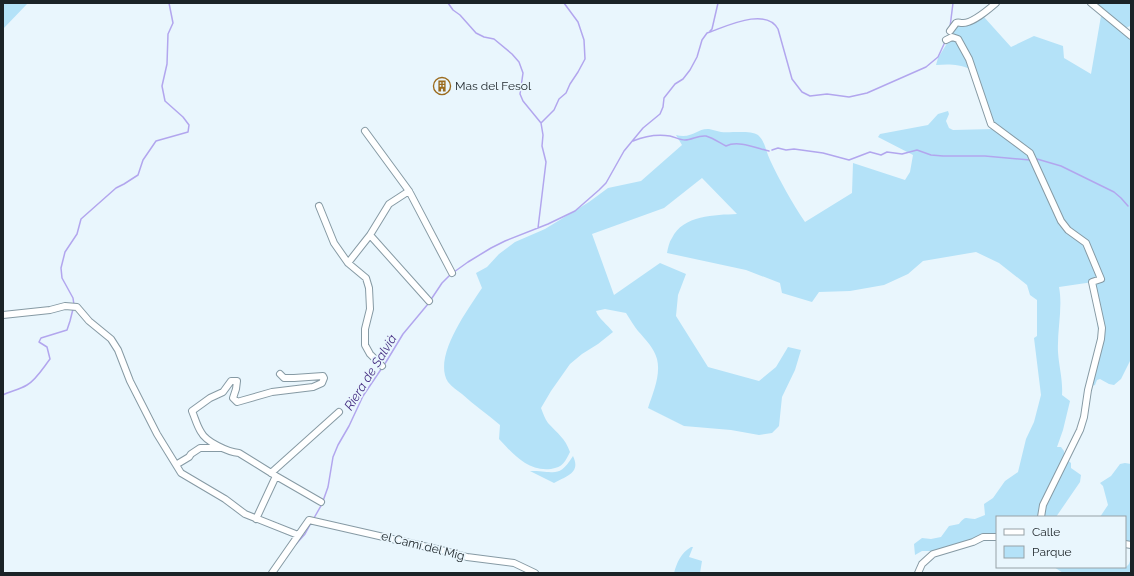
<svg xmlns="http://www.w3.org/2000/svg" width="1134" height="576" viewBox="0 0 1134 576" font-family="Raleway,sans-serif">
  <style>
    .green { fill: #b4e2f8 }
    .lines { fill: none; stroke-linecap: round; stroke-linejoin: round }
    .stream { stroke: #b2a6ee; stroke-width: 1.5 }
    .minor-casing { stroke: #869aa4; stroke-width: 8 }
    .minor { stroke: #fff; stroke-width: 6 }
    .labels { text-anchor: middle; stroke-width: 3.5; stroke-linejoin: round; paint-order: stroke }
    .poi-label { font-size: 12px; fill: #1b2327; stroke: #e9f6fd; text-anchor: start }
    .street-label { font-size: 12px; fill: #1b2327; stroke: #e9f6fd }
    .water-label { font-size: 13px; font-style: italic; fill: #483184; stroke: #e9f6fd }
  </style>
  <rect width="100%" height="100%" fill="#e9f6fd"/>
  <path class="green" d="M3,3H28L3,29Z
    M1093,3H1131L1130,26L1126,28L1105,13Z
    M1101,16L1131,39V274L1130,276L1131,286V359L1121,379L1114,385L1109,384L1100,379L1097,380L1095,385L1092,386L1100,339L1099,330H1098L1093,282L1059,287C1063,308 1057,330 1058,352C1059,367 1063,380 1062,395L1070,401L1063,430L1057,447H1061L1064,451V457L1071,463V468L1081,475L1080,482L1056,517H997V536L971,541L936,551H922L915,555L914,544L922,538L931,539L941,537L949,526L959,524C966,515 966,519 975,519C978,518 982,516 985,515L984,504L993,498L1005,481L1018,472L1026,439L1034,422L1041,395L1034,338L1037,336V300L1030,295L1027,285L999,263L976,252L923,261L908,274L884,285L850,291L819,292L812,302L782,293L780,283L746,270L667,253C668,248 669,242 672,238C683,215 715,215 737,214L702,178L664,208L592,234L614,295L660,263L686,274L678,295L676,316L708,367L759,381L776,367L788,347L801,350L795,370L782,397L779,426L772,433L759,435L731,430L684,426L648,408C653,393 661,375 657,359C654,348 646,340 638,331C634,326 630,319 626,313L605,309L596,311C598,318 608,325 613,332L598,344L582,354L570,364L551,391L541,408C543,413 545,419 548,423C558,434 565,438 570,452C565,462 563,467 551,469C528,472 513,454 499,439L500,425C487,414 474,405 462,394C457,390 452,387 448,382C432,357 469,308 482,288L476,273L487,267L499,254L515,242L545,229L589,202L608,188L641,181L682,145L676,135C693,139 697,128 709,129C713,130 717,131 721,132C730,133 751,130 758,135C765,141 766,152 770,160C780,181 792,203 805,222L852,193L853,163L905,180L910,172L913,155L878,137L880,134L928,125L938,114L948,111L949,114L946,121L949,128L953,130L993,129L970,69C958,64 949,64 936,65L938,58L957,27L984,17L1011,47L1034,36L1063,46L1064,58L1091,74Z
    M573,456C581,473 567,476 554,483L530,471C554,470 558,480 573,456Z
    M1125,463L1131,464V543L1125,542V517H1100L1108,505L1103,486L1100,483L1111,476L1120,464Z
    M691,547H693L689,557L702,561L700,573H674C677,562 681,553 691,547Z
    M1131,558V573H1063L1054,567L1125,568L1129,564Z"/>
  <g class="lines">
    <path class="stream" d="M448,3L453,10L460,15L476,33L484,37L494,39L512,54L519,62L523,73L520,94L523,101L541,123L543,135L542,146L546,162L538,228
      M950,27L953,3
      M710,31L712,29L718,3
      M541,123L554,110L559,99L566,93L570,84L578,72L585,59L584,40L578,22L564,3
      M633,141C645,136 657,134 670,136C675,137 680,140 685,140C692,140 698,135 706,136C713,138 720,143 726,146C738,140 756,148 769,151
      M772,150L778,148L786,150L794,149L823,153L849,160L870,152L881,155L887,152L902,154L917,150L931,155L943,156H985L1030,160
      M1037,159L1061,166L1114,192L1121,198L1128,206
      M454,272L468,262L491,248L505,241L548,224L575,211L599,190L606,183L624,151L643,128L660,114L663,107L664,98L675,84L683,79L690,70L697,57L702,40L707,33L710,32C727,26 766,7 778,29L792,79L802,92L810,96L827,94L849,97L867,93L926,67L938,57L945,42
      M430,301L442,283L451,274
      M74,305L73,298L62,278L61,268L65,252L77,234L81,219L116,188L124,184L138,175L143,160L156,141L188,132L189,125L183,117L165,101L162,86L167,64L168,34L173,23L169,3
      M3,395C10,391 19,390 27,385C36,380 43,368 50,359L47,347L39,342L41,338L67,330L70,321L73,309
      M323,501L328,487L333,457L338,445L349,426L363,396L386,362L403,334L428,304
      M314,518L322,504
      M296,544L305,534L311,523"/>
    <g class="minor-casing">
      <path id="minor" d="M1091,3L1131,36
        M950,31L956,23C958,22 960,23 962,23C972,24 989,9 996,3
        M946,40L952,37L958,39L969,59L991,124L1030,153L1061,221L1068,230L1086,243L1101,279L1092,282L1102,328L1101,339L1088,390L1084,417L1080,430L1043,505L1041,517
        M365,131L409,191
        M319,206L334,243L348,263L366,278L369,288L370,309L365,329V345L370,354L382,366
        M348,263L370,235
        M429,301L370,235L389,204L409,191L452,273
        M3,315L50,310L65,306L77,307L89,321L111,339L118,350L130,381L157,434L181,473L225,499L245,514L298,535
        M280,374L284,378H294L323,376L324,378L322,383L313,387L272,392L237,402L233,398L236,389L237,381H231L223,392L210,398L192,411C195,418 197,426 201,432C206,442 228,452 239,453L276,476L321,502
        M179,463L189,457L191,454L200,448H220
        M271,473L339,412
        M256,519L276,476
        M1125,544L1131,545
        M272,573L309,520L445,551L467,557L514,563L535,573
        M918,573L922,564L933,554L973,542L983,537H997"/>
    </g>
    <use href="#minor" class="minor"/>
  </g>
  <defs>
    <g id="building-ring" transform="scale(0.9)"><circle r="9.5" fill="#e9f6fd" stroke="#9b6b1e" stroke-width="1.5"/><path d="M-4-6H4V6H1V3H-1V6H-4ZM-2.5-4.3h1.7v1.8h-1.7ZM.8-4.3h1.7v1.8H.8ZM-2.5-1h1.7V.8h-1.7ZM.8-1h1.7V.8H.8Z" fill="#9b6b1e"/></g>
  </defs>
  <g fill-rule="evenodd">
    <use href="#building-ring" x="442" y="86"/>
  </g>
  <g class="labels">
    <g class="poi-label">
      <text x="455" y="90">Mas del Fesol</text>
    </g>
    <g class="street-label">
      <text transform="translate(423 546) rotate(14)" y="4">el Camí del Mig</text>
    </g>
    <g class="water-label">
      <text transform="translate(370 372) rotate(-58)" y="5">Riera de Salvià</text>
    </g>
  </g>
  <rect width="1134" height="576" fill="none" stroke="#1b2327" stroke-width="8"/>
  <rect x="996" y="516" width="130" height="52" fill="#e9f6fd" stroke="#97a2a7"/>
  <rect x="1004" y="529" width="20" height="6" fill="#ffffff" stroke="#97a2a7"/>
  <text x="1032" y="536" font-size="12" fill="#1b2327">Calle</text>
  <rect x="1004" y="546" width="20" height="12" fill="#b4e2f8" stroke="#97a2a7"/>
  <text x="1032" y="556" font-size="12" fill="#1b2327">Parque</text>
</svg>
